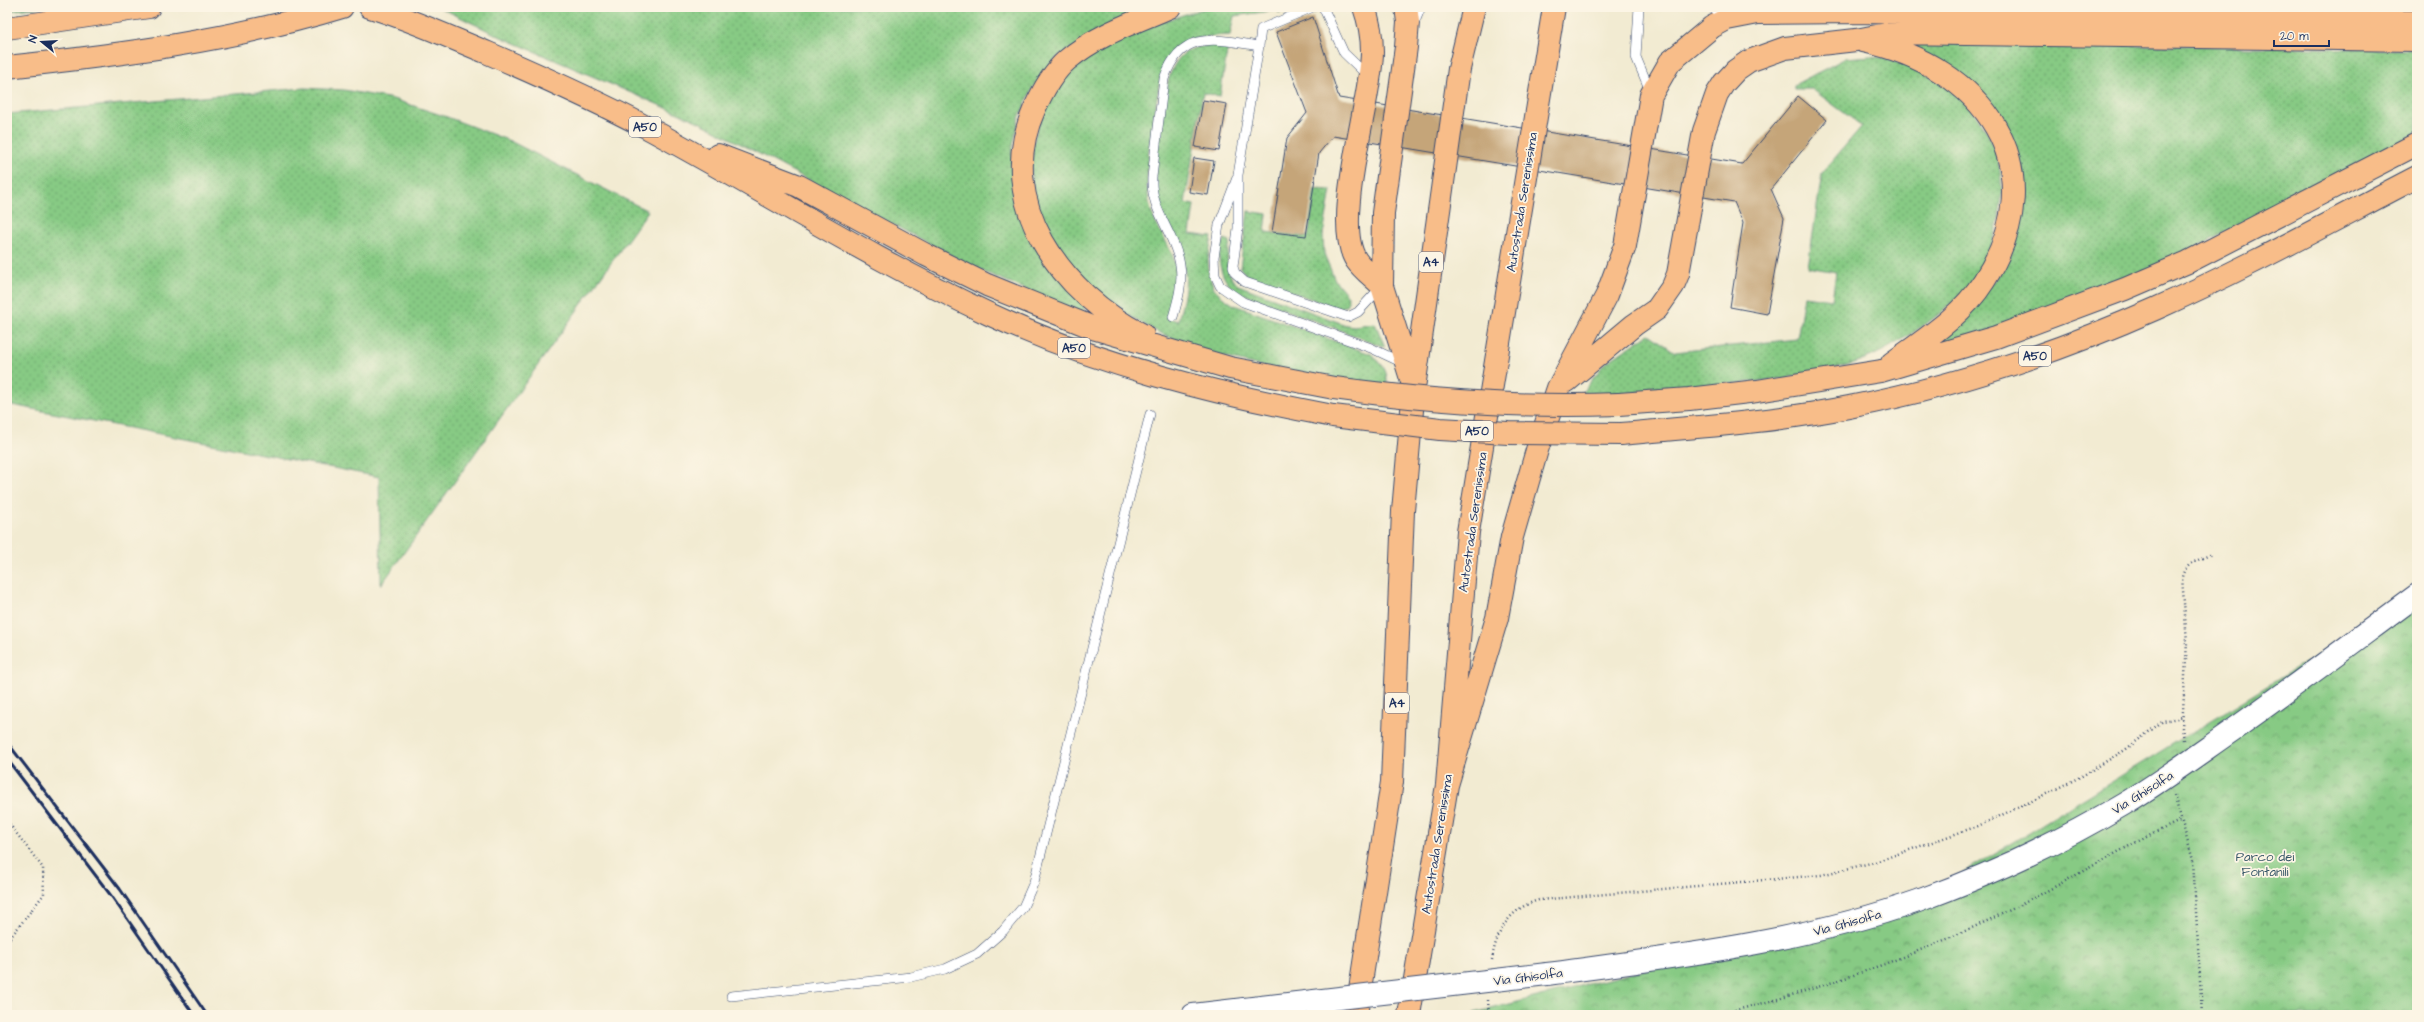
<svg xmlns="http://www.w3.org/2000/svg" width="2424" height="1022" viewBox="0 0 2424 1022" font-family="'Architects Daughter',sans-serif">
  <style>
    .grass { fill: url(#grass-dots); stroke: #517c71 }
    .park { fill: url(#park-crowns); stroke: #517c71 }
    .building { fill: #c5a579 }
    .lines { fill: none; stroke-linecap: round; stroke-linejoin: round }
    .service-casing { stroke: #3b4b6f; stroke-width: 10 }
    .tertiary-casing { stroke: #3b4b6f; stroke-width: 24 }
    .motorway-casing { stroke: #3b4b6f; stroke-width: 24 }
    .path { stroke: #3b4b6f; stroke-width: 2.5; stroke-dasharray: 1 3; stroke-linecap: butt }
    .service { stroke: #fff; stroke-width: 9 }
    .tertiary { stroke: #fff; stroke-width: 22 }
    .motorway { stroke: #f8bd89; stroke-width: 22 }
    .rail { stroke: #1b2f5e; stroke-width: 3 }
    .tertiary-bridge-casing { stroke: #3b4b6f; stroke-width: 24; stroke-linecap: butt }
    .motorway-bridge-casing { stroke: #3b4b6f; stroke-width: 24; stroke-linecap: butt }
    .tertiary-bridge { stroke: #fff; stroke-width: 22 }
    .motorway-bridge { stroke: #f8bd89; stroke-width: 22 }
    .labels { text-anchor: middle; stroke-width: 3.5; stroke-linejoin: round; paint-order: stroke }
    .shield { fill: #fcf5e5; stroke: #5e6a86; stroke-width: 1 }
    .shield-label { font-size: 12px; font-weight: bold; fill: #1b2f5e }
    .street-label { font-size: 13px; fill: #1b2f5e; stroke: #fcf5e5 }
    .park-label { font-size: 13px; fill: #365668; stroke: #fcf5e5 }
  </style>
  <defs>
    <pattern id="grass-dots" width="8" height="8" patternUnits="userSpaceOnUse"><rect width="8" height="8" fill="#87ca84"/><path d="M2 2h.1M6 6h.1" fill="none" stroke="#6ea46f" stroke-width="1.8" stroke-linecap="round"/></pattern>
    <pattern id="park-crowns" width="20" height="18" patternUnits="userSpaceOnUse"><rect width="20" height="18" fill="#87ca84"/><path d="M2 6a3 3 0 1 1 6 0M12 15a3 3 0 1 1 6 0" fill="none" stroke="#6ea46f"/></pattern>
  </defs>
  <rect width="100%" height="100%" fill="#fcf5e5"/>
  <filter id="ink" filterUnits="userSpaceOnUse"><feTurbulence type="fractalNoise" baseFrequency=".025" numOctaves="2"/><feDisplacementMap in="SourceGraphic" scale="8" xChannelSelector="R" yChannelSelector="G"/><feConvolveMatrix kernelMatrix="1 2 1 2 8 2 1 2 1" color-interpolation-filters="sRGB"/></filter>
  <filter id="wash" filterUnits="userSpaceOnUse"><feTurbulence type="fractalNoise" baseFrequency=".012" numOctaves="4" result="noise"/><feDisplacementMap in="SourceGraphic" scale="16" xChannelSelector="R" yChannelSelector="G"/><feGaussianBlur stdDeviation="0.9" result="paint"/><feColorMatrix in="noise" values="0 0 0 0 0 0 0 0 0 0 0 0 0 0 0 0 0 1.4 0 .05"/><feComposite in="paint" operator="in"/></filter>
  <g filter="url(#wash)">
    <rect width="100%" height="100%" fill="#f2ebd2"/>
    <path class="grass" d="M7,7H43L7,11Z
      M439,7H1150L1058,56L1033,87L1019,118L1012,150L1015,204L1027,231L1085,307L1083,311L1080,312L977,269L699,122L501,37Z
      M1210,7H1289L1279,13L1278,10L1234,16L1230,35C1192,37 1172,39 1160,79C1154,119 1143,162 1149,202C1152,226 1174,246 1176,270C1177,286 1172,302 1168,318L1178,321C1183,302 1189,282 1183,263C1176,240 1161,219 1157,194C1152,165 1164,113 1168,82C1177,48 1195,44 1228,46L1220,96L1203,93L1185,203L1194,205L1190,234L1212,237L1208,259L1209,275L1214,288L1222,297L1234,305L1371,354C1380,362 1388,369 1387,383L1383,385C1301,375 1209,363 1136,320C1103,300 1056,256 1041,220C1020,166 1034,105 1077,66C1110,36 1168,19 1210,7Z
      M2015,7H2417V12Z
      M1912,41L2417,50V133L2166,263L1991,330L1933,345L1996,279L2013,143L1911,47Z
      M1871,56C1987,77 2038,178 1973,281C1958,305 1899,344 1872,356C1827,375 1774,380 1726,384C1678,389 1630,394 1581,394L1604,364L1649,334L1675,352L1797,339L1804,296L1832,300L1836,272L1808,267L1822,173L1862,126L1812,89H1794V85L1846,58Z
      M304,88L344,90L393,99L447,117L510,141L648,211L381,585L379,477L7,404V114Z
      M1315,189L1331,190L1323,235L1324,254L1335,280L1348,296V304L1339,309L1247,276L1240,268L1248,211L1267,214L1265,232L1308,237Z
      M1225,239L1230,241C1227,258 1224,272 1238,285L1346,325L1354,326L1375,323L1385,347L1235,291C1221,280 1213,254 1225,239Z"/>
    <path class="park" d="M2417,594V1015H1474V1013L1917,901Z"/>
    <g id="blocks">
      <path class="building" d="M1313,17L1339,98L1742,164L1798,96L1827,120L1771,189L1784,218L1767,314L1730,307L1743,223L1734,202L1333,136L1319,153L1306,236L1272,232L1287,138L1307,113L1276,32Z
        M1203,100L1227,104L1219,151L1195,147Z
        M1194,158L1214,161L1208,195L1189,192Z"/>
    </g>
  </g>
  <g filter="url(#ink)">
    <use href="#blocks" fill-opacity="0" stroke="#3b4b6f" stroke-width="1"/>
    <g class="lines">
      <g class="service-casing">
        <path id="service" d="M1323,7L1344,53L1368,76
          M1639,7L1636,57L1651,93
          M1711,7L1726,18
          M1414,24L1421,7
          M1259,46L1261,29L1313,7
          M1381,287L1358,312L1348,317L1245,282L1235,273L1233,267L1238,228V175L1219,225L1214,257L1215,275L1220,286L1243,302L1371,348L1403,363
          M1173,317C1178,300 1183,283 1180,265C1175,233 1150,211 1152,177L1164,79C1181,29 1215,39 1259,46L1238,175
          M731,996L911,977L945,969L977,954L1003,931L1023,907L1034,882L1150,414"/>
      </g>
      <g class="tertiary-casing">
        <path id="tertiary" d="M1547,974C1672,957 1798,943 1918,901C1989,875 2059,843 2124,804C2162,781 2197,755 2233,730C2295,686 2356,640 2417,595
          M1193,1015L1244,1009"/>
      </g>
      <g class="motorway-casing">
        <path id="motorway" d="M370,7C410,19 449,37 488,53C541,76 595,100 646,127C761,189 871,259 989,314C1098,365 1216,394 1333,416
          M1364,7C1369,21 1372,36 1372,52C1372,99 1331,221 1356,260C1362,269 1374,278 1382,286
          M1406,7L1408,22L1406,47L1383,213L1382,286L1413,385
          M7,28L149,7
          M1863,41C1983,66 2057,167 1984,281C1962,316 1925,339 1892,363
          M7,67C120,55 234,40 342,7
          M718,155L799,186L926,255L987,285L1096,329L1230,368L1334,388
          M1143,335C1062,294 993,202 1034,110C1042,92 1052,73 1067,60C1096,35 1136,22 1170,7
          M1567,381L1634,325L1657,309L1673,286L1678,274L1704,131L1717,94L1724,83L1736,70L1749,61L1785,48L1856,40L1892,33L2417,40
          M1619,404L1689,399L1757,391L1881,371L1996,337L2125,289L2188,262L2417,144
          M1621,434C1697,427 1773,422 1849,407C1953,387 2058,352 2155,309C2245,269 2330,222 2417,177
          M1447,785L1497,618L1512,537L1537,450L1558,388L1607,295L1625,246L1651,95L1670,62L1712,27L1727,19L1758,13L1860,12L2417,22
          M1356,1015L1392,782L1403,511L1414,388L1459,69L1474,7
          M1409,1015L1447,785L1468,532L1554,7"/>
      </g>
      <path class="path" d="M2184,740L2182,728L2187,642L2182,577C2185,563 2199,560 2212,554
        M2174,795L2193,860L2202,1015
        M7,821L43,868L44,894L7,942
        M1492,960C1496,931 1510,908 1539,900L1821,875L1875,862L1978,826L2030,802L2082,776L2125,750L2163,721L2183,717
        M1488,1000L1489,1015
        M1715,1015C1816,992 1915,956 2008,911C2067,882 2122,847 2182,820"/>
      <use href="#service" class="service"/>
      <use href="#tertiary" class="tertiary"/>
      <use href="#motorway" class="motorway"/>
      <path class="rail" d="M7,742L120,889L207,1015
        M7,759L112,897L194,1015"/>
      <g class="tertiary-bridge-casing">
        <path id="tertiary-bridge" d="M1244,1009L1547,974"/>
      </g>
      <g class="motorway-bridge-casing">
        <path id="motorway-bridge" d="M1334,388C1429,401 1523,408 1619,404
          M1333,416L1440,429L1508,433L1621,434"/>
      </g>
      <use href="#tertiary-bridge" class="tertiary-bridge"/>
      <use href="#motorway-bridge" class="motorway-bridge"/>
    </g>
  </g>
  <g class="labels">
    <g class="shield">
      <rect x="629" y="117" width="32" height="20" rx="3"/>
      <rect x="1419" y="252" width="24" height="20" rx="3"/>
      <rect x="1058" y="338" width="32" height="20" rx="3"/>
      <rect x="2019" y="346" width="32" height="20" rx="3"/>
      <rect x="1461" y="421" width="32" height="20" rx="3"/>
      <rect x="1385" y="693" width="24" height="20" rx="3"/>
    </g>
    <g class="shield-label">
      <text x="645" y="131">A50</text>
      <text x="1431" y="266">A4</text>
      <text x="1074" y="352">A50</text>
      <text x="2035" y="360">A50</text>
      <text x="1477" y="435">A50</text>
      <text x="1397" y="707">A4</text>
    </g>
    <g class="street-label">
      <text transform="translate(1521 202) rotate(-81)" y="5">Autostrada Serenissima</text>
      <text transform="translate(1472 522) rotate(-82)" y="5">Autostrada Serenissima</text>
      <text transform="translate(2142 792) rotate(-32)" y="5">Via Ghisolfa</text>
      <text transform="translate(1436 844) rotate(-81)" y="5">Autostrada Serenissima</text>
      <text transform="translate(1847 922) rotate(-15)" y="5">Via Ghisolfa</text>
      <text transform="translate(1528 976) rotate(-7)" y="5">Via Ghisolfa</text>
    </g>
    <g class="park-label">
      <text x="2265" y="861">Parco dei<tspan x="2265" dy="15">Fontanili</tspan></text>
    </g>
  </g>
  <rect width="2424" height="1022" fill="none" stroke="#fcf5e5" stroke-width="24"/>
  <g transform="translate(42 42) rotate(288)" stroke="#fcf5e5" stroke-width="3" paint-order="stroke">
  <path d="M0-3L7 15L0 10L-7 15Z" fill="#1b2f5e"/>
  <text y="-6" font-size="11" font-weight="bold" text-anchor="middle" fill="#1b2f5e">N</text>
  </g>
  <path d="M2274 40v6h55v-6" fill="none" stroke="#1b2f5e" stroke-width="2"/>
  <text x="2280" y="40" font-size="12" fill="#1b2f5e" stroke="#fcf5e5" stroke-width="3" paint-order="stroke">20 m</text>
</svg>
